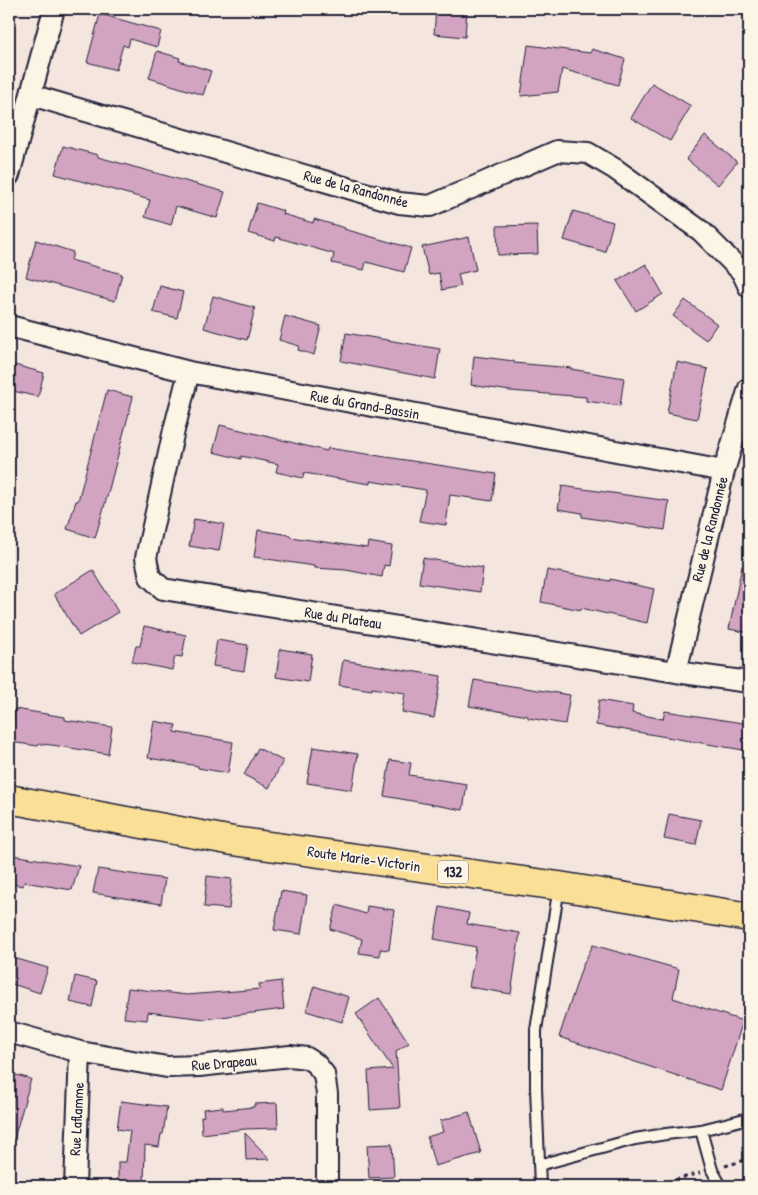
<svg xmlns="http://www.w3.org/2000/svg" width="758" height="1195" viewBox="0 0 758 1195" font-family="'Patrick Hand',sans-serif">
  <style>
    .building { fill: #d3a3c2; stroke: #22223b }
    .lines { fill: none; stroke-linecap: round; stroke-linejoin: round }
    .lane-casing { stroke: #22223b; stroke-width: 14 }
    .street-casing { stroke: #22223b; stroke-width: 24 }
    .primary-casing { stroke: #22223b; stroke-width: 31 }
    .path { stroke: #22223b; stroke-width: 3; stroke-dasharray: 4 4; stroke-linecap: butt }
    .lane { stroke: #fcf5e5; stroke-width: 10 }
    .street { stroke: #fcf5e5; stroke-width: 20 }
    .primary { stroke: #fadf96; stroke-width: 28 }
    .labels { text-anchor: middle; stroke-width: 4; stroke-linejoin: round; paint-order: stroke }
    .shield { fill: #fcf5e5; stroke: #63616e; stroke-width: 1 }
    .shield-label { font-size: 14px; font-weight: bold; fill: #22223b }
    .street-label { font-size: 15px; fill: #22223b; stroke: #fcf5e5 }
  </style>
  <rect width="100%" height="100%" fill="#f4e5de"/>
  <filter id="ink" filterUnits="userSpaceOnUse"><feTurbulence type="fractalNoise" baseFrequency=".02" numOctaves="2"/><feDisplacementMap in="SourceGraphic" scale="10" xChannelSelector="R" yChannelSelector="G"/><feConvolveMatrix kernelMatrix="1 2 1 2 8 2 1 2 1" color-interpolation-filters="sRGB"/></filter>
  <g filter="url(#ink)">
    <path class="building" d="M436,9H467L465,37L434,34Z
      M100,14L161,31L157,47L130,39L128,47L123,45L116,70L87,62Z
      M528,45L590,53L592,49L625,59L618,85L562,69L558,92L521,96Z
      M157,51L180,58L179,61L211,71L203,95L149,78Z
      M652,83L691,106L670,141L631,118Z
      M705,135L737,162L718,185L686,159Z
      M63,146L98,155V157L225,192L217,218L176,206L171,225L145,217L150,200L55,174Z
      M257,203L284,211L283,214L313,223L314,219L345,228L344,229L411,248L404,272L366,262L364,270L332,263L334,254L276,237L275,241L248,233Z
      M573,211L613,222L605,252L564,240Z
      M537,225L538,254L498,255L497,226Z
      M469,237L476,270L458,274L461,286L442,290L439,273L429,275L422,247Z
      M36,240L73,252L71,260L122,274L115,301L26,277Z
      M646,264L663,294L636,311L617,281Z
      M160,286L183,292L177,318L153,312Z
      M213,296L255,308L247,340L204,328Z
      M685,300L717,324L706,340L673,316Z
      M285,316L321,326L314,355L298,350L299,346L279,340Z
      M346,333L440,349L435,379L341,361Z
      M474,356L514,361V363L572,368L571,369L624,378L620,406L586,401V397L510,391L471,385Z
      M677,362L708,369L697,419L667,413Z
      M11,364L44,373L38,397L9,390V372Z
      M107,390L133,397L107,497L95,538L67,529L76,501H78Z
      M220,425L327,451L328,448L496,474L492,501L450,495L446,525L419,521L426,490L370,481V484L304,473L303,478L276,472L278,464L241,456V459L213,452Z
      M562,486L669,501L665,530L582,517V513L558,509Z
      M194,519L224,524L219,551L189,546Z
      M258,530L290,535V537L367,548L368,542L392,546L389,566L384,565L382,577L346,570L314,568V566L254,557Z
      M423,558L483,568L480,592L419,583Z
      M742,566L749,567V633L729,629Z
      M93,570L118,612L79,636L54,594Z
      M547,570L610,581V579L654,589L647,623L581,608V610L541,602Z
      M144,626L186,635L182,657L175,656L172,670L132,662L136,646H140Z
      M217,640L248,645L244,671L213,666Z
      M280,649L312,654L308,682L276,677Z
      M343,660L441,676L434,718L402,712L405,693L372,688V690L339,685Z
      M474,680L570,695L565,724L528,718V716L469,706Z
      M599,700L633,706L632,713L663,719L665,711L749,724V751L596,725Z
      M15,709L65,717V720L112,727L108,754L52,745L39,744L38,746L10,742Z
      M154,721L176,725L174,732L233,742L228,773L198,768V766L148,758Z
      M313,747L358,754L352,790L307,783Z
      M258,748L283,761L269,788L244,775Z
      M390,760L411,763L409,775L467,784L463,810L384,796Z
      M669,814L701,820L696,845L664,839Z
      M13,855L79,866L72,890L24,882L23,886L9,883Z
      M98,869L165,879L161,904L93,893Z
      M207,876L232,879L229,909L204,907Z
      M281,891L307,895L301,934L274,930Z
      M337,905L366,914L367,906L394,910L389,950L380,949V956L359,953L362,939L330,929Z
      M440,907L469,913L467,924L520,933L511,994L469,987L476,947L434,939Z
      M593,945L679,969L673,998L743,1021L721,1090L559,1037L582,967Z
      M14,958L48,968L40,993L9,983V975Z
      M75,976L97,981L92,1007L70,1002Z
      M281,981L284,1009L205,1019L148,1012L147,1020L124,1018L128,988L187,995L260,989L259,984Z
      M314,986L349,997L342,1022L306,1011Z
      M379,998L409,1043L396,1051L400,1108L370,1110L368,1071L393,1069L356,1014Z
      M9,1073L31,1079L13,1142L9,1141Z
      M121,1101L167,1107L163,1134H161L159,1147L145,1145L144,1186H118V1162H126L130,1131L117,1129Z
      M277,1103L278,1128L245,1129L202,1134L201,1117L204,1116L203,1109L223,1107V1110L254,1107V1104Z
      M469,1112L481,1153L435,1166L427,1137L443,1132L440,1121Z
      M245,1133L270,1159L246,1160Z
      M392,1144L394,1177L369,1178L367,1145Z"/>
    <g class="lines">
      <g class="lane-casing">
        <path id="lane" d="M701,1130L712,1170L721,1186
          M539,1165L635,1139L666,1134L701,1130L749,1118
          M540,1186L536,1088V1030L559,887"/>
      </g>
      <g class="street-casing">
        <path id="street" d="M31,95L399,203L430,206L557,151L588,153L615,169L701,231L742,272L749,287
          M9,175L54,9
          M9,326L189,372L724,471
          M189,372L174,430L146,558L150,577L163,589L676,672L749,682
          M676,672L724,471L749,388
          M9,1032L80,1052L167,1067L199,1066L290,1056L307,1058L316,1064L324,1074L327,1094V1186
          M75,1186L80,1052"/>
      </g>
      <g class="primary-casing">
        <path id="primary" d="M9,799L233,841L559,886L749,917"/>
      </g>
      <path class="path" d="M725,1166L749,1159
        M652,1186L700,1173"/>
      <use href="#lane" class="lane"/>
      <use href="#street" class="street"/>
      <use href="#primary" class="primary"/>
    </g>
  </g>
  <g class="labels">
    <rect class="shield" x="438" y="860.5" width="30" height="23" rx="4"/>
    <g class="shield-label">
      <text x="453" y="877">132</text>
    </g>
    <g class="street-label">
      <text transform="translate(356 189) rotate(15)" y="5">Rue de la Randonnée</text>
      <text transform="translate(365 405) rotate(10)" y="5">Rue du Grand-Bassin</text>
      <text transform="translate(710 529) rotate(-76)" y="5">Rue de la Randonnée</text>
      <text transform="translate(343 618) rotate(9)" y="5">Rue du Plateau</text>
      <text transform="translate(364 859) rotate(8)" y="5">Route Marie-Victorin</text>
      <text transform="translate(224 1063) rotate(-5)" y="5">Rue Drapeau</text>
      <text transform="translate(77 1119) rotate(-87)" y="5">Rue Laflamme</text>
    </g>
  </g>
  <rect width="758" height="1195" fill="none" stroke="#fcf5e5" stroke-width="30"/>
  <rect x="15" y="15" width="728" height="1165" fill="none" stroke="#22223b" stroke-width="2" filter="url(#ink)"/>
</svg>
